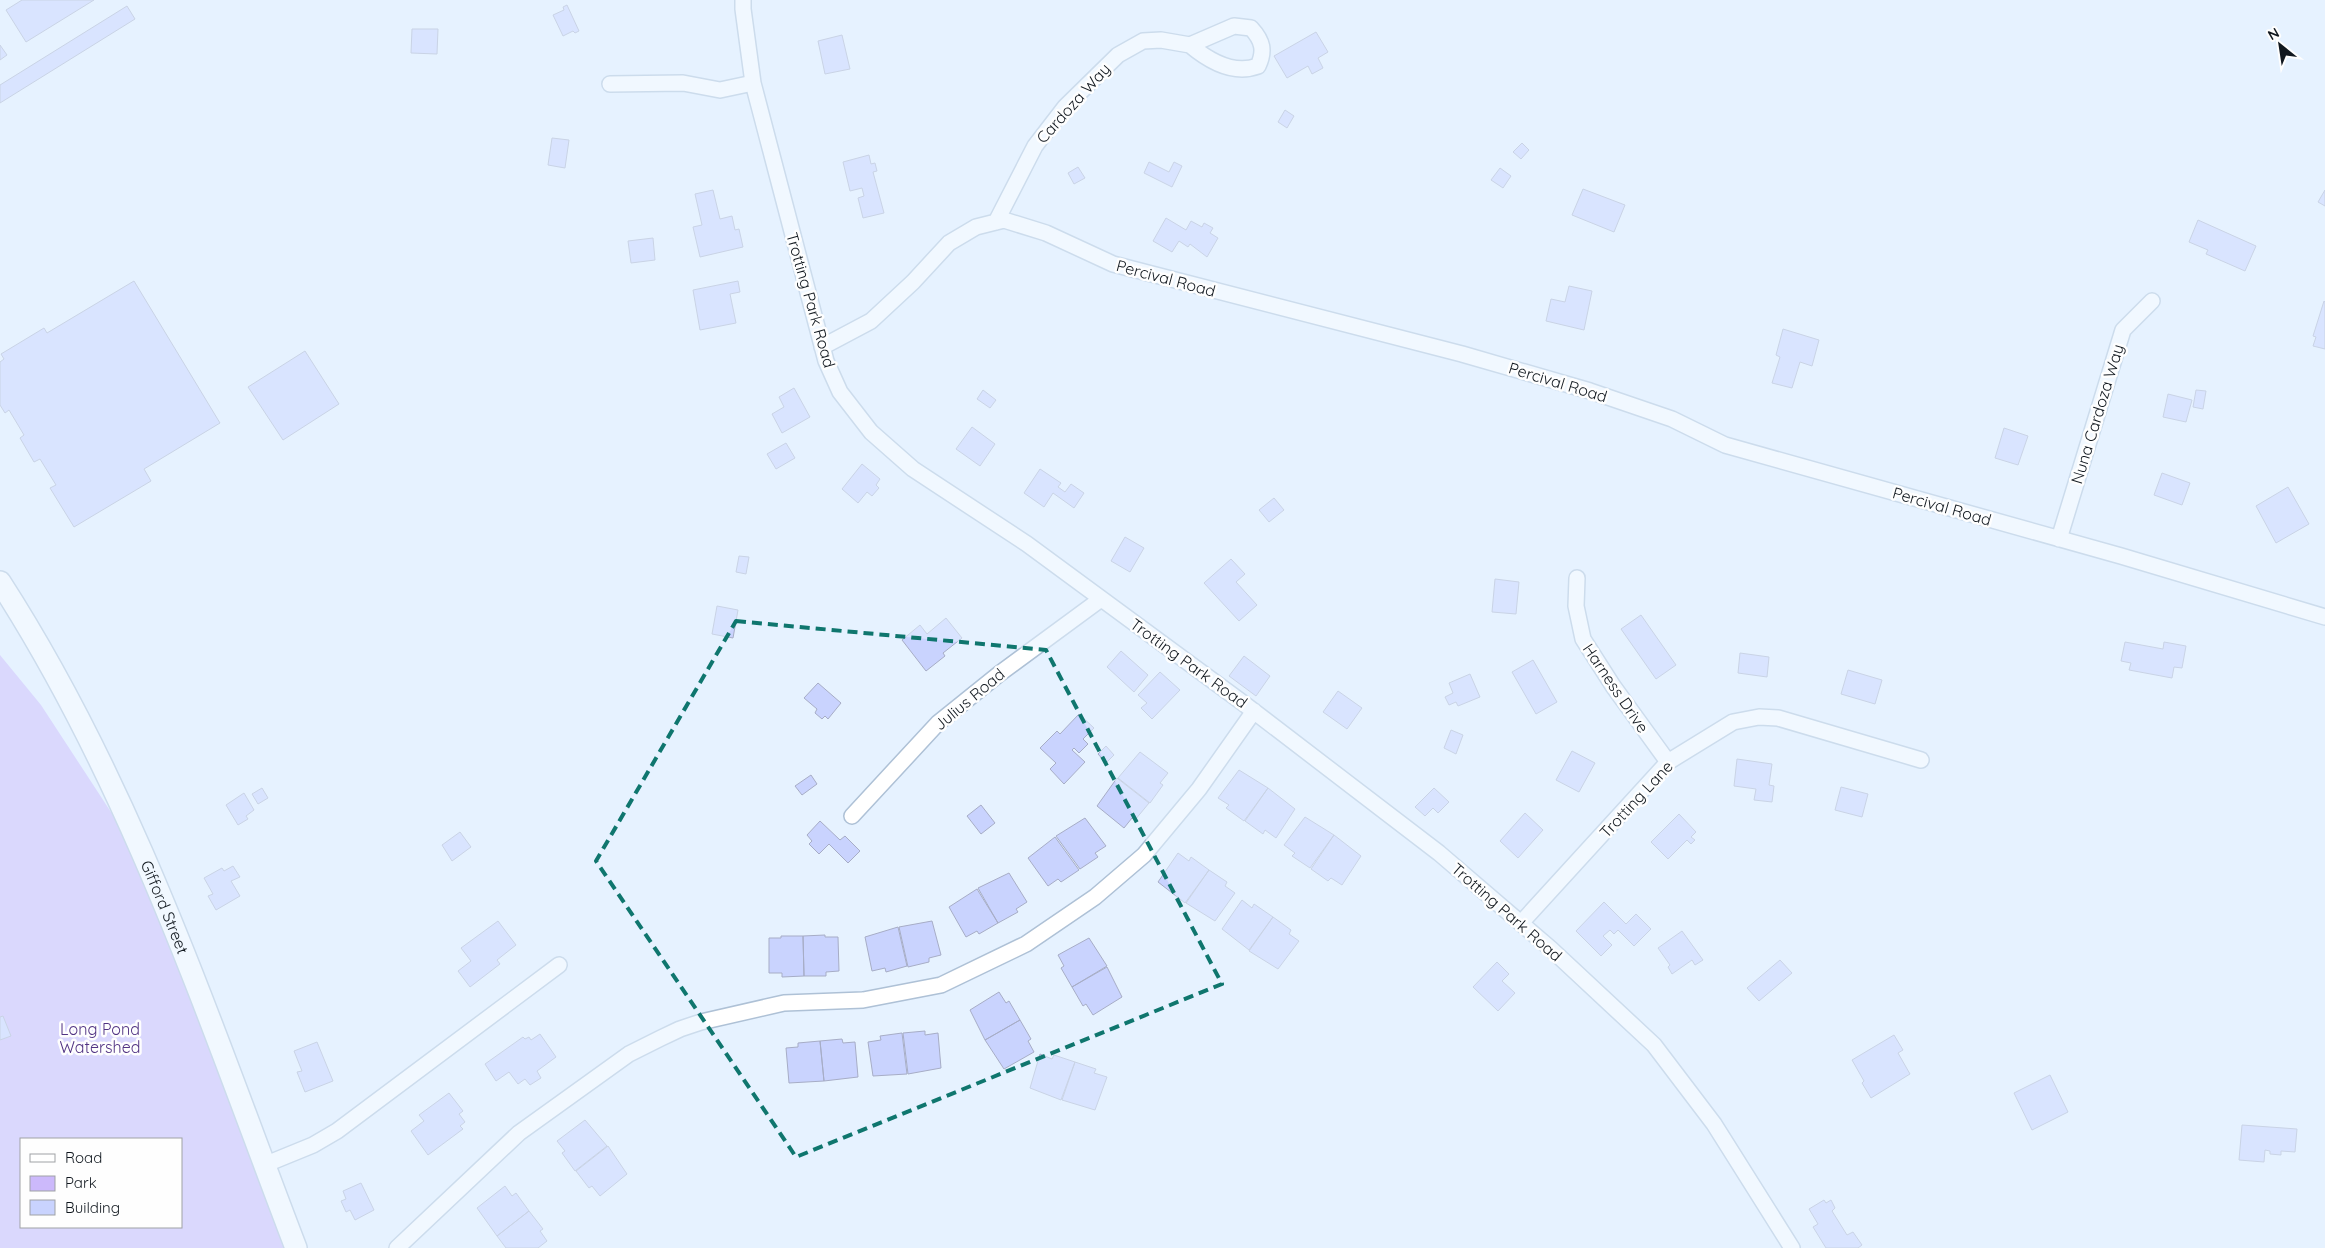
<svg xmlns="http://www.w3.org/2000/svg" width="2325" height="1248" viewBox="0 0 2325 1248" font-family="Quicksand,sans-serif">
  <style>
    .green { fill: #ccb9fb; fill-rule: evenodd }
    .building { fill: #c9d3fe; stroke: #a7adc6 }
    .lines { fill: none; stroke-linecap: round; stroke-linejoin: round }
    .minor-casing { stroke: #aec1d6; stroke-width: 18 }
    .secondary-casing { stroke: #aec1d6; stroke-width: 24 }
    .minor { stroke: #fff; stroke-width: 15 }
    .secondary { stroke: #fff; stroke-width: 21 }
    .marked { fill: none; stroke: #0f766e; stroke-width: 4; stroke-dasharray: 10 6; stroke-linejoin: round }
    .labels { text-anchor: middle; stroke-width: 5; stroke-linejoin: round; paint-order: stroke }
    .street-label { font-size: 16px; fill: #11181f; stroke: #fefefe }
    .park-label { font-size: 16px; fill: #513383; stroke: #fefefe }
  </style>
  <rect width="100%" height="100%" fill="#e6f2ff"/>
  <path class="green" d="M0,655L41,705L141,858L290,1248H0ZM21,1139H181V1227H21Z"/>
  <path class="building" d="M22,0H94L26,42L6,10Z
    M567,5L579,31L575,33L573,31L563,36L553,15L564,10L563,7Z
    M127,6L135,19L0,103V85Z
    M412,29H438L437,54L411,53Z
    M1316,32L1328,52L1318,58L1323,68L1312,74L1308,66L1287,78L1274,56Z
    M842,35L850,69L825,74L818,41Z
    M0,45L7,55L0,60Z
    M1285,110L1294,116L1287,128L1278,122Z
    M552,138L569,140L565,168L548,165Z
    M1522,143L1529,150L1521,159L1513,152Z
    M869,155L871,164L875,163L877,171L873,172L884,213L863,218L858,198L864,196L862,188L850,191L843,162Z
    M1149,162L1169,172L1174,162L1182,166L1172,187L1144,173Z
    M1078,167L1085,178L1074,184L1068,173Z
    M1500,168L1511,176L1503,188L1491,180Z
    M1583,189L1625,205L1614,232L1572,215Z
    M713,190L720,219L732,216L735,230L739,229L743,247L700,257L693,227L702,225L695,194Z
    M2325,190V206L2318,202Z
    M1166,218L1186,230L1191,221L1202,227L1204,223L1213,228L1210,233L1218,238L1207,257L1190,244L1188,247L1179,241L1172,252L1153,241Z
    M2198,220L2256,246L2245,271L2206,254L2208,250L2189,242Z
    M653,238L655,260L631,263L628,241Z
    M134,281L220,423L144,469L151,481L74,527L50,488L56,485L40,459L34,462L20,438L24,435L9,410L5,413L0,405V362L4,359L1,354L44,328L47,333Z
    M738,281L740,292L730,294L736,323L700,330L693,290Z
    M1569,286L1592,291L1584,330L1546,321L1551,299L1565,302Z
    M2324,301L2325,302V349L2313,346L2316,337L2313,336Z
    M1783,329L1819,340L1812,366L1800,362L1792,388L1772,383L1780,357L1776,355Z
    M305,351L339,404L283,440L248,387Z
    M794,388L810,417L782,433L772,414L784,407L779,397Z
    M983,390L996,400L990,408L977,399Z
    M2196,390L2206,391L2203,409L2193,407Z
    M2168,394L2192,400L2186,422L2163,417Z
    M972,427L995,444L980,466L956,449Z
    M2004,428L2028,436L2018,465L1995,458Z
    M786,443L795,458L776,469L767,454Z
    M862,464L880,479L876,485L879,488L872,496L867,492L858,503L842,489Z
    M1040,469L1061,483L1058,487L1065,492L1071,484L1084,493L1074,508L1053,493L1044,507L1024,493Z
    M2162,473L2190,483L2182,505L2154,495Z
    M2288,487L2309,524L2276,543L2256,506Z
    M1274,498L1284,510L1269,522L1259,510Z
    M1125,537L1144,548L1130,572L1111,561Z
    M739,556L749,557L746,574L736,572Z
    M1231,559L1245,574L1236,582L1257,605L1239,621L1204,583Z
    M1495,579L1519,582L1516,614L1492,612Z
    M717,606L738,610L733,638L712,634Z
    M1641,615L1676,665L1656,679L1621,629Z
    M946,618L962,638L943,653L945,656L926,671L902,640L920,625L927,634Z
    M2125,642L2163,649L2164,642L2186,646L2182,668L2174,667L2172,678L2129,670L2131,663L2121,661Z
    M1121,651L1148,675L1134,692L1107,667Z
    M1740,653L1769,657L1767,677L1738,673Z
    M1244,656L1270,676L1256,696L1229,676Z
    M1533,660L1557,702L1536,714L1512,672Z
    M1848,670L1882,680L1875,704L1841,694Z
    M1160,672L1180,690L1152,719L1141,708L1147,703L1138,695Z
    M1470,674L1480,697L1458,706L1456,702L1449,705L1445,697L1453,693L1449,683Z
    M818,683L841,703L828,719L825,716L822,719L815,713L817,709L804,698Z
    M1338,691L1362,708L1347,729L1323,712Z
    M1079,714L1094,728L1083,739L1088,744L1079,753L1074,748L1072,750L1085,762L1064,784L1050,769L1056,763L1040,748L1057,731L1060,734Z
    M1451,730L1463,735L1456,754L1444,748Z
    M1106,746L1114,755L1106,763L1098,754Z
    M1572,751L1595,763L1579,792L1556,780Z
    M1140,752L1168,773L1160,783L1163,785L1150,803L1118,778Z
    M1737,759L1772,764L1769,785L1774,786L1772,802L1754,800L1756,789L1734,786Z
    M1239,770L1268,788L1244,821L1226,808L1229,805L1218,798Z
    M811,775L817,784L802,795L795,786Z
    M1117,778L1149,803L1135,820L1132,818L1124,828L1097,806Z
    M1841,787L1868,794L1862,817L1835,810Z
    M262,788L268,798L258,804L252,794Z
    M1268,788L1295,809L1276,838L1265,830L1263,834L1245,821Z
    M1434,788L1449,802L1438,813L1433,808L1425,816L1415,807Z
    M244,793L254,810L246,816L248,819L238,825L226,805Z
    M981,805L995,823L981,834L967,816Z
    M1525,813L1543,830L1518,858L1500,841Z
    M1679,814L1696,832L1691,837L1695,840L1691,844L1687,840L1668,859L1651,842Z
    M1305,817L1334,835L1310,868L1292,856L1295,853L1284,845Z
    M1085,818L1106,846L1095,853L1098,857L1080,869L1056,836Z
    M820,821L840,840L845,836L860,851L848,863L829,844L819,854L809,844L812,841L807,835Z
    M460,832L471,847L452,861L442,845Z
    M1334,835L1361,856L1342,885L1331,878L1328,881L1311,869Z
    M1055,837L1079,870L1061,882L1058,879L1048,886L1028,858Z
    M1178,853L1189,861L1191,857L1209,870L1185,903L1158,882Z
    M233,866L240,877L231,881L240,896L216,910L208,896L213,894L204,878L222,868L224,871Z
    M1209,870L1227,882L1225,886L1235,893L1215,921L1186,903Z
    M1009,873L1027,902L1016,909L1018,912L998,923L978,888Z
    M977,889L998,923L979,934L977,931L966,937L949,907Z
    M1242,900L1252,908L1254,904L1273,917L1249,950L1222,929Z
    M1604,902L1626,924L1636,914L1651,929L1634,946L1618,930L1614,934L1610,930L1603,936L1612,945L1601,956L1576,931Z
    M1273,917L1291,930L1289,934L1299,941L1278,969L1249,951Z
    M498,921L516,945L497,960L500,964L470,987L458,971L471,961L461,948Z
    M932,921L941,955L929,958V962L908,967L899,927Z
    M898,927L907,966L886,972L885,968L872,971L865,937Z
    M1682,931L1703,960L1695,965L1692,960L1672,974L1668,967L1670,965L1658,948Z
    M825,935V937H838L839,971L826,972V976H804L803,936Z
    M781,936H803L804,976L782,977V973H769V938H781Z
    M1089,938L1107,966L1072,987L1061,968L1064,966L1058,955Z
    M1780,960L1792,973L1759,1001L1747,988Z
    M1497,962L1509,974L1502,981L1515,993L1498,1011L1473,987Z
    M1107,967L1122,997L1093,1015L1086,1004L1083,1006L1072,987Z
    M999,992L1006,1003L1009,1001L1020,1020L985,1040L970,1010Z
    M3,1016L11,1036L0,1040V1017Z
    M1020,1020L1031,1039L1028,1041L1034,1052L1004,1069L985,1040Z
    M925,1031V1035L938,1033L941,1068L908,1074L903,1033Z
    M902,1033L907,1074L873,1076L868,1042L881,1040L880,1036Z
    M540,1034L556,1057L537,1071L541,1078L530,1085L525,1079L518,1084L509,1072L496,1081L485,1064L523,1037L525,1039L529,1037L531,1040Z
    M1894,1035L1903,1050L1898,1053L1910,1074L1871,1098L1862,1083L1864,1081L1852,1060Z
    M842,1039L843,1043L855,1042L858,1077L824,1081L820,1041Z
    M820,1041L824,1081L789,1083L786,1048L798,1047V1043Z
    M317,1042L333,1081L305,1092L297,1072L302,1071L294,1051Z
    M1040,1054L1052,1059L1054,1055L1075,1062L1061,1100L1030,1088Z
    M1075,1062L1096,1069L1094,1073L1107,1077L1095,1110L1062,1100Z
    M2050,1075L2068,1112L2032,1130L2014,1093Z
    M449,1093L463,1111L459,1114L465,1122L460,1126L463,1129L428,1155L411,1131L424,1121L419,1115Z
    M585,1120L607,1146L575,1171L562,1153L565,1151L557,1141Z
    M2242,1125L2297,1129L2295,1152L2281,1151V1155L2270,1154V1151L2265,1150L2264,1162L2239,1160Z
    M608,1146L627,1174L600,1196L592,1186L589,1188L576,1171Z
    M361,1183L374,1210L355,1220L350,1210L346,1212L341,1201L346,1199L343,1191Z
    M505,1186L512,1196L516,1193L529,1211L497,1236L477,1208Z
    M1824,1200L1826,1203L1831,1200L1835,1208L1832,1211L1847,1235L1853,1232L1862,1245L1858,1248H1826L1813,1227L1818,1224L1809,1209Z
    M529,1211L543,1229L540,1231L547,1241L538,1248H506L497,1236Z"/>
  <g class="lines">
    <g class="minor-casing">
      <path id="minor" d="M743,0V9L753,83L826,361L840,392L871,432L913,469L1027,544L1243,703L1439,853L1551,949L1654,1045L1714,1124L1792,1248
        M610,84L683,83L720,90L753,83
        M996,222L1035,146L1065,107L1118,55L1143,41L1161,40L1190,45L1234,26L1251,28C1263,41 1265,51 1258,66C1234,75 1209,61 1190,45
        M822,347L871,321L913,282L949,243L976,227L1004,220L1046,233L1113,264L1462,354L1590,391L1672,419L1725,445L2121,556L2325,617
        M2059,539L2123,330L2152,301
        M1577,578L1576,606L1583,639L1613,686L1668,762
        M852,816L938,723L999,674L1101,599
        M1521,923L1668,762L1733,722L1759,717L1778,718L1921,760
        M264,1165L313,1145L337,1131L559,965
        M397,1248L519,1133L629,1054L661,1038L680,1029L701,1022L784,1003L863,1000L941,985L1026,944L1095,897L1144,855L1199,789L1254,711"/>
    </g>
    <g class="secondary-casing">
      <g id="secondary">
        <path id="s1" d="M0,582C133,788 209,1021 296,1248"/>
      </g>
    </g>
    <use href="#minor" class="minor"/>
    <use href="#secondary" class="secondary"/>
  </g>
  <path d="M0 0H2325V1248H0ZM736,621L1046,650L1222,984L796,1157L596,861Z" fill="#e6f2ff" fill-opacity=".55" fill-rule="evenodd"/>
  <path class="marked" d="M736,621L1046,650L1222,984L796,1157L596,861Z"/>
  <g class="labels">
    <g class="street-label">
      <text transform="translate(1073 103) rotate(-48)" y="6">Cardoza Way</text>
      <text transform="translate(1166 278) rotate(15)" y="6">Percival Road</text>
      <text transform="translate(811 300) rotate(74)" y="6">Trotting Park Road</text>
      <text transform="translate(1558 382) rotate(17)" y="6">Percival Road</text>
      <text transform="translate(2097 414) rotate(-73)" y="6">Nuna Cardoza Way</text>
      <text transform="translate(1942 506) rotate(16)" y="6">Percival Road</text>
      <text transform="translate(1189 663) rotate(36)" y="6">Trotting Park Road</text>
      <text transform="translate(1616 688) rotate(56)" y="6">Harness Drive</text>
      <text transform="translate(969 699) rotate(-40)" y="6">Julius Road</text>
      <text transform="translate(1636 799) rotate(-47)" y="6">Trotting Lane</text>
      <text dy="6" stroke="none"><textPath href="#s1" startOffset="365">Gifford Street</textPath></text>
      <text transform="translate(1507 912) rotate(41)" y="6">Trotting Park Road</text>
    </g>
    <g class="park-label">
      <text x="100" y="1035">Long Pond<tspan x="100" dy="18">Watershed</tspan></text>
    </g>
  </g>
  <rect x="20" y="1138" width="162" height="90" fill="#fefefe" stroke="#9fa2a5"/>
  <rect x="30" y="1154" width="25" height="8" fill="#ffffff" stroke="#9fa2a5"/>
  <text x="65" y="1163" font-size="15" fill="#11181f">Road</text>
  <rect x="30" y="1176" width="25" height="15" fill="#ccb9fb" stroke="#9fa2a5"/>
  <text x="65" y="1188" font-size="15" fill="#11181f">Park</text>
  <rect x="30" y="1200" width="25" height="15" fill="#c9d3fe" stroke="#9fa2a5"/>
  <text x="65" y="1213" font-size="15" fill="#11181f">Building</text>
  <g transform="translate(2280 45) rotate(330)" stroke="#fefefe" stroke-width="4" paint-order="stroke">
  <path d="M0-4L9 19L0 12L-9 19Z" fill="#11181f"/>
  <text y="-8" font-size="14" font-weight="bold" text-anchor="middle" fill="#11181f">N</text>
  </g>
</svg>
